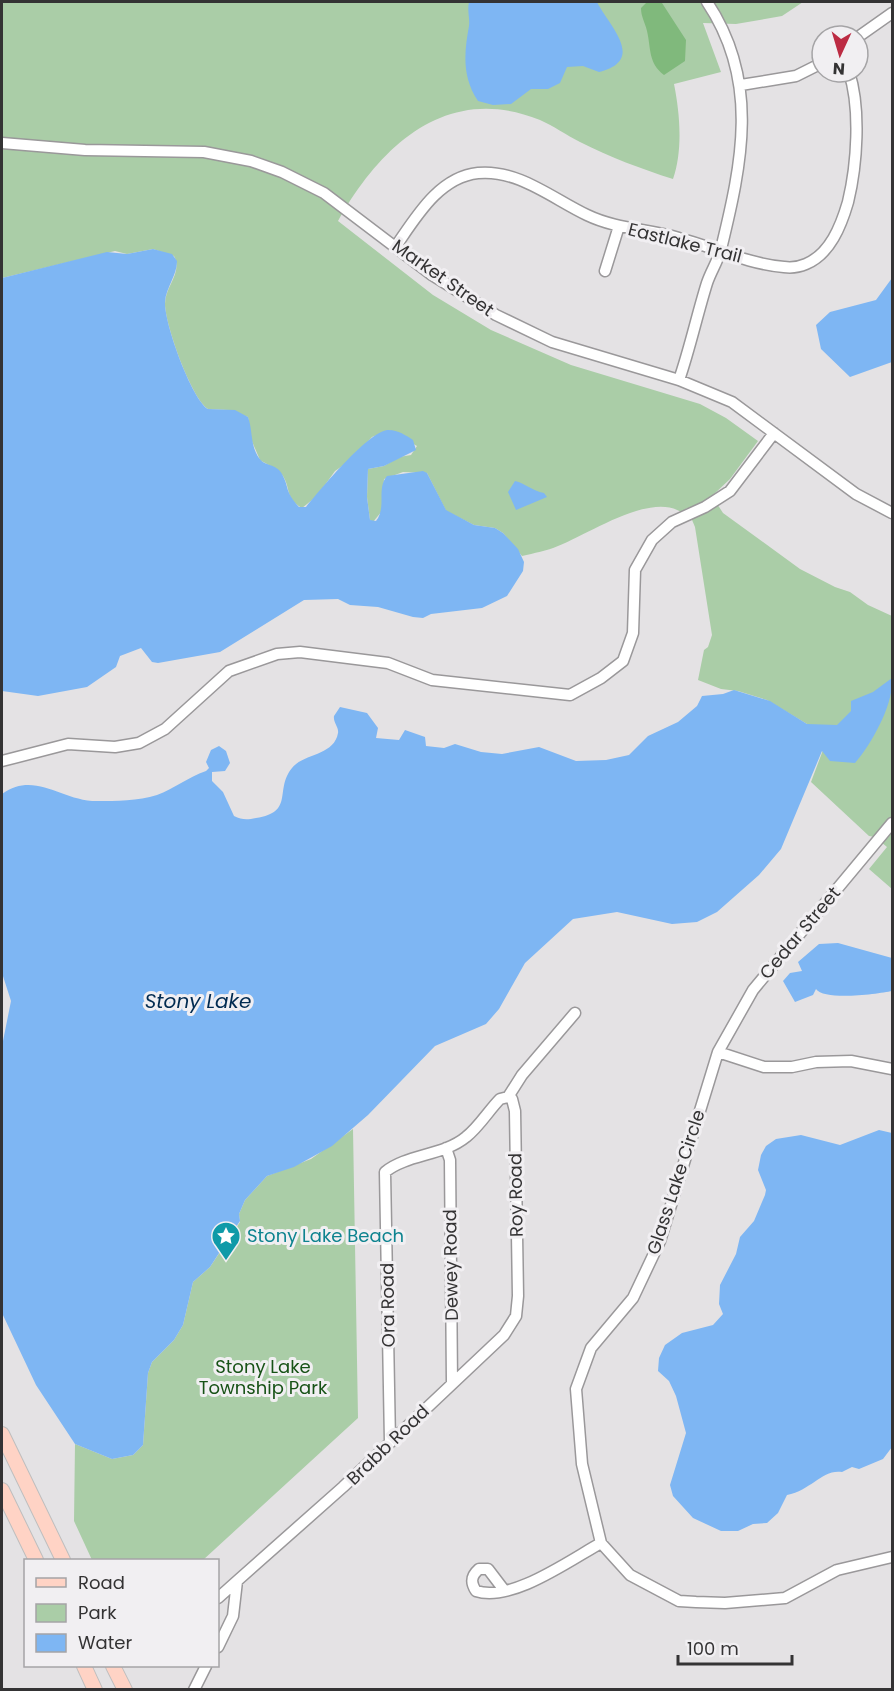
<svg xmlns="http://www.w3.org/2000/svg" width="894" height="1691" viewBox="0 0 894 1691" font-family="Poppins,sans-serif">
  <style>
    .green { fill: #aacda7 }
    .forest { fill: #80b97c }
    .water { fill: #7eb6f3 }
    .lines { fill: none; stroke-linecap: round; stroke-linejoin: round }
    .minor-casing { stroke: #9a989a; stroke-width: 13 }
    .major-casing { stroke: #bebebe; stroke-width: 16 }
    .minor { stroke: #fff; stroke-width: 10 }
    .major { stroke: #ffd3c5; stroke-width: 14 }
    .labels { text-anchor: middle; stroke-width: 6; stroke-linejoin: round; paint-order: stroke }
    .street-label { font-size: 18px; fill: #343334; stroke: #f1eff2 }
    .culture-label { font-size: 18px; fill: #0d838f; stroke: #f1eff2; text-anchor: start }
    .park-label { font-size: 18px; fill: #175216; stroke: #f1eff2 }
    .water-label { font-size: 20px; font-style: italic; fill: #012b51; stroke: #f1eff2 }
  </style>
  <rect width="100%" height="100%" fill="#e4e2e4"/>
  <path class="green" d="M2,2H803L782,16L736,24L703,23L721,72L674,84C680,114 683,150 673,179C641,169 610,157 580,142C566,135 554,126 540,120C447,82 380,146 338,221L433,295L491,330L571,365L700,404L726,418L758,441L730,479L712,496L723,513L800,569L835,587L850,592L868,605L892,616V889L869,869L887,847L875,837L869,836L811,782L823,750L807,724L767,700L738,691L721,689L698,680L704,650L708,647L712,635L695,527L687,508L681,512C650,492 589,534 558,546C547,551 534,553 522,556L503,533L495,528L474,525L446,511L427,473L403,472L384,479L382,511L373,522L370,520L367,497L368,469L384,466L399,457L411,455L417,446L389,430L372,437L351,460L335,471L317,496L302,508C285,498 291,489 283,476C277,467 267,465 260,460L251,439L248,417L229,410L208,409C191,398 165,324 165,304C165,286 183,273 174,256L153,249L127,254L115,251L2,278Z
    M353,1129L358,1418L203,1560H92L74,1521L75,1444L112,1459L133,1455L143,1445L148,1373L152,1362L174,1340L183,1325L193,1282L210,1267L240,1222L239,1214L245,1200L267,1176L311,1159Z"/>
  <path class="forest" d="M647,2L662,3L686,40L685,61L664,75C648,63 651,48 647,31C645,22 641,17 641,8Z"/>
  <path class="water" d="M469,2H597C609,26 647,60 599,72L583,66L567,67L560,83L548,89H531L511,104L493,105L478,101C462,77 464,53 469,26C470,18 467,11 469,2Z
    M153,249L172,254L177,261C177,276 166,287 165,302C164,322 191,398 208,409L235,410L248,417C253,431 250,445 259,458C265,467 276,463 282,474C290,489 284,490 299,507H306C320,490 367,433 387,430C396,429 406,435 413,440L416,450L384,466L368,469L367,497L370,520L376,521C387,507 376,489 387,476L423,471L427,473L446,510L474,525L495,528L503,533L518,549L524,562L523,571L507,596L482,608L431,614L423,618L413,617L378,607L350,605L338,599L304,600L220,652L158,663L152,662L141,648L120,656L116,667L87,687L38,696L2,691V278L107,252L127,254Z
    M892,278V362L850,377L821,349L816,325L830,312L876,300Z
    M515,481C525,483 532,491 544,493L547,497L516,510L508,492Z
    M892,678C894,704 872,743 855,763L830,761L822,751L781,849L759,875L717,912L697,922L672,924L617,912L573,919L525,963L499,1009L486,1024L435,1046L368,1115L332,1146L294,1167L267,1176L245,1200L239,1214L240,1221L210,1267L193,1282L183,1325L174,1340L152,1362L148,1373L143,1445L133,1455L112,1459L75,1444L36,1385L2,1313V1046L11,1001L2,973V794C35,770 61,801 97,801C116,801 138,801 157,795C174,789 188,777 206,771L209,768L206,762L211,750L219,746L226,751L230,763L225,771L212,772V781L223,792L234,816C242,820 247,820 256,818C295,812 274,790 292,768C304,753 334,756 338,733C339,727 333,723 334,716L340,707L367,713L378,728L376,738L399,740L405,730L425,737L426,746L444,748L455,744L481,752L502,754L539,747L576,761L606,760L629,755L648,736L678,722L697,706L702,696L723,694L734,690L770,701L807,724L837,725L851,711V701L873,692Z
    M838,943L892,958V991C878,994 824,1001 816,989L813,995L795,1002L783,981L790,973L802,971L798,962L819,944Z
    M879,1130L892,1133V1447L883,1459L859,1469L852,1467L842,1472C822,1469 812,1490 787,1495L778,1513L767,1523L753,1524L738,1531H721L693,1518L673,1496L670,1485L686,1433L676,1396L669,1381L658,1371L659,1358L665,1345L682,1333L713,1325L723,1314L719,1304L720,1285L736,1254L740,1237L754,1221L765,1195L766,1190L758,1170L761,1155L766,1146L776,1139L801,1135L840,1145Z"/>
  <g class="lines">
    <g class="minor-casing">
      <path id="minor" d="M858,37L892,13
        M741,85L796,76L822,63
        M2,143L85,150L204,152L251,161L282,172L324,193L432,275L496,315L552,342L679,380L732,402L856,494L892,513
        M396,246C416,217 439,177 478,173C518,169 553,199 587,215C616,229 648,229 679,238C713,247 748,264 784,267C791,268 799,267 806,264C830,254 841,226 848,202C857,165 861,109 849,72
        M605,271L619,226
        M679,380C690,348 697,315 707,283C711,271 718,261 721,249C742,163 760,81 707,2
        M2,761L68,744L115,747L139,743L165,729L229,671L277,654L300,652L388,663L432,680L570,695L601,678L623,661L633,633L635,570L652,540L672,522L705,507L730,491L774,433
        M718,1052L753,990L892,823
        M892,1069L851,1061L816,1062L792,1067H764L718,1052L660,1241L633,1298L591,1348L576,1389L582,1464L601,1543L630,1575L679,1601L696,1602L725,1603L785,1598L837,1570L892,1557
        M446,1148L450,1160L452,1383
        M390,1442L385,1172C407,1154 443,1156 466,1137C479,1127 489,1110 500,1099L508,1097L522,1075L575,1013
        M504,1590L488,1569H479C471,1576 470,1582 476,1591C511,1603 570,1560 601,1543
        M218,1598L237,1581
        M218,1647L233,1616L237,1581L343,1487L504,1335L516,1316L518,1296L515,1111L512,1099L508,1097
        M194,1690L206,1666"/>
    </g>
    <g class="major-casing">
      <path id="major" d="M2,1434L63,1560
        M2,1490L36,1560
        M84,1666L95,1690
        M113,1666L125,1690"/>
    </g>
    <use href="#minor" class="minor"/>
    <use href="#major" class="major"/>
  </g>
  <defs>
    <g id="sight-pin" transform="scale(1.5)"><path d="M0 17L-7.5 6A9.5 9.5 0 1 1 7.5 6Z" fill="#0f9aa8" stroke="#f1eff2"/><path d="M0-6L1.8-2.2L6-1.7L2.9 1.2L3.7 5.4L0 3.3L-3.7 5.4L-2.9 1.2L-6-1.7L-1.8-2.2Z" fill="#fff"/></g>
  </defs>
  <g fill-rule="evenodd">
    <use href="#sight-pin" x="226" y="1236"/>
  </g>
  <g class="labels">
    <g class="street-label">
      <text transform="translate(685 243) rotate(14)" y="6">Eastlake Trail</text>
      <text transform="translate(443 278) rotate(35)" y="6">Market Street</text>
      <text transform="translate(800 933) rotate(-50)" y="6">Cedar Street</text>
      <text transform="translate(676 1182) rotate(-72)" y="6">Glass Lake Circle</text>
      <text transform="translate(516 1195) rotate(-91)" y="6">Roy Road</text>
      <text transform="translate(451 1265) rotate(-91)" y="6">Dewey Road</text>
      <text transform="translate(388 1305) rotate(-91)" y="6">Ora Road</text>
      <text transform="translate(388 1445) rotate(-44)" y="6">Brabb Road</text>
    </g>
    <g class="culture-label">
      <text x="247" y="1242">Stony Lake Beach</text>
    </g>
    <g class="park-label">
      <text x="263" y="1373">Stony Lake<tspan x="263" dy="21">Township Park</tspan></text>
    </g>
    <g class="water-label">
      <text x="198" y="1008">Stony Lake</text>
    </g>
  </g>
  <rect width="894" height="1691" fill="none" stroke="#343334" stroke-width="6"/>
  <rect x="24" y="1559" width="195" height="108" fill="#f1eff2" stroke="#a5a4a6" stroke-width="1.5"/>
  <rect x="36" y="1578" width="30" height="9" fill="#ffd3c5" stroke="#a5a4a6" stroke-width="1.5"/>
  <text x="78" y="1589" font-size="18" fill="#343334">Road</text>
  <rect x="36" y="1604" width="30" height="18" fill="#aacda7" stroke="#a5a4a6" stroke-width="1.5"/>
  <text x="78" y="1619" font-size="18" fill="#343334">Park</text>
  <rect x="36" y="1634" width="30" height="18" fill="#7eb6f3" stroke="#a5a4a6" stroke-width="1.5"/>
  <text x="78" y="1649" font-size="18" fill="#343334">Water</text>
  <g transform="translate(840 54) rotate(184)"><circle r="28" fill="#f1eff2" stroke="#a5a4a6" stroke-width="1.5"/>
  <path d="M0-4.5L10 22L0 15L-10 22Z" fill="#bc2b43"/>
  <text y="-9" font-size="16" font-weight="bold" text-anchor="middle" fill="#343334">N</text>
  </g>
  <path d="M678 1655v9h114v-9" fill="none" stroke="#343334" stroke-width="3"/>
  <text x="687" y="1655" font-size="18" fill="#343334" stroke="#f1eff2" stroke-width="4.5" paint-order="stroke">100 m</text>
</svg>
